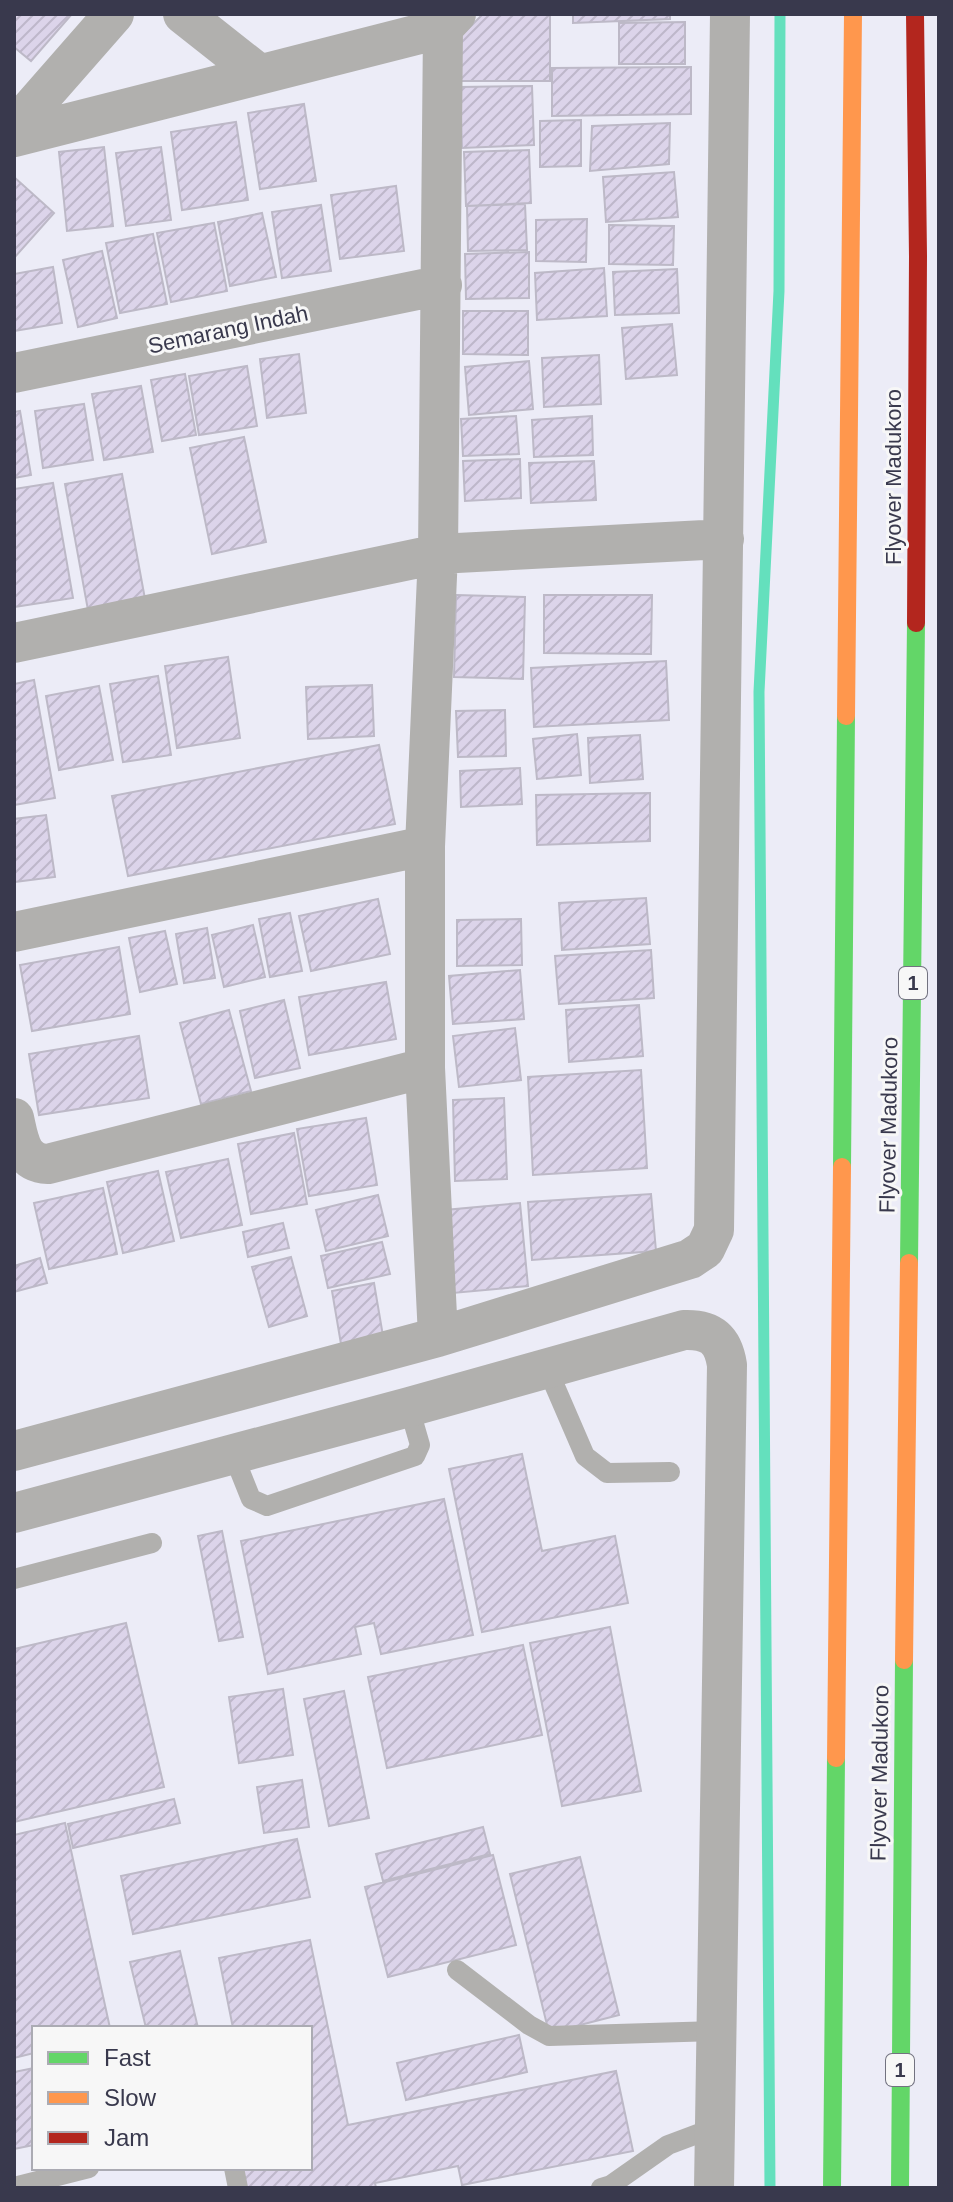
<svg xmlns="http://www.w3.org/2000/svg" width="953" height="2202" viewBox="0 0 953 2202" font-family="Arial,sans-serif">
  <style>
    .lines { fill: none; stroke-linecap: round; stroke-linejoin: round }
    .stream { stroke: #64e0bd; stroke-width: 11 }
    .building { fill: url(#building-hatch); stroke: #bdb9c7; stroke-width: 2 }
    .lane { stroke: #b1b0ae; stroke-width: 20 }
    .street { stroke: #b1b0ae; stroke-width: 40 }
    .fast { stroke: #63d668; stroke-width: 18 }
    .slow { stroke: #ff974d; stroke-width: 18 }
    .jam { stroke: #b3261e; stroke-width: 18 }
    .labels { text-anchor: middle; stroke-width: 6; stroke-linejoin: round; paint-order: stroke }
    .shield { fill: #f7f7f7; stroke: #727280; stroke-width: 2 }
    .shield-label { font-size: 20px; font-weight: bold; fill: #39394d }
    .street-label { font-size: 22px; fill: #39394d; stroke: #f7f7f7 }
  </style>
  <defs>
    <pattern id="building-hatch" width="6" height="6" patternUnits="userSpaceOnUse" patternTransform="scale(2)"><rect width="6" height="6" fill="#dcd4ea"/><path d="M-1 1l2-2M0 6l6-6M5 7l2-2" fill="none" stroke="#beb7ca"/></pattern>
  </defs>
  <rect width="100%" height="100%" fill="#ececf7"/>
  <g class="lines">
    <path class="stream" d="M770,2188L759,692L779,291L780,14"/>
  </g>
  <path class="building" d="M14,14H72L31,61L14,47Z
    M483,14H550V81H457L456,41Z
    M573,14H670V19L573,23Z
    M685,22V64H619V23Z
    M691,67V114L552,116V68Z
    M532,86L534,145L462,148L460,87Z
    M304,104L316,181L260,189L248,113Z
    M581,120V166L540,167V121Z
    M236,122L248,200L182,210L171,132Z
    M670,123L669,164L590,171L592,126Z
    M104,147L113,226L67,231L59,152Z
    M161,147L171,220L126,226L116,153Z
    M529,150L531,203L466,206L464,152Z
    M674,172L678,217L606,222L603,177Z
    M14,177L54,213L14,258Z
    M396,186L404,251L340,259L331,195Z
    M525,204L527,250L468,251L467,206Z
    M321,205L331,271L282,278L272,212Z
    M262,213L276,277L230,286L218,222Z
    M587,219L586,262L536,261V220Z
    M214,223L227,291L171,302L157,233Z
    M609,225L674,226L673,265L609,264Z
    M153,234L167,304L120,313L106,243Z
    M102,251L117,318L78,327L63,260Z
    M529,252V298L466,299L465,254Z
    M53,267L62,323L14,331V274Z
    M604,268L607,316L537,320L535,273Z
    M677,269L679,313L615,315L613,272Z
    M463,311H528V355L463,354Z
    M672,324L677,375L626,379L622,328Z
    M299,354L306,413L267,418L260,359Z
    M599,355L601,404L544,407L542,358Z
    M529,361L533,409L469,415L465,367Z
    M247,366L257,426L199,435L189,376Z
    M185,374L196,435L162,441L151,380Z
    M141,386L153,452L104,460L92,394Z
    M84,404L93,460L43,468L35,411Z
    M20,411L31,475L14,478V412Z
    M516,416L519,454L463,456L461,419Z
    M592,416L593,455L534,457L532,420Z
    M244,437L266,542L212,554L190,448Z
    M520,459L521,498L465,501L463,461Z
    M594,461L596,500L531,503L529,463Z
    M122,474L145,599L88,610L65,484Z
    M53,483L73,598L14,607V489Z
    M456,595L525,597L523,679L454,677Z
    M544,595H652L651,654L544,653Z
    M228,657L240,738L177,748L165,666Z
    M666,661L669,720L534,727L531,668Z
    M158,676L171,755L123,762L110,684Z
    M34,680L55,798L14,805V684Z
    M372,685L374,736L308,739L306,687Z
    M99,686L113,760L59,770L46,696Z
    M505,710L506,756L458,757L456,711Z
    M577,734L581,775L537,779L533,739Z
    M640,735L643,779L590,783L588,738Z
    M379,745L395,824L128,876L112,796Z
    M520,768L522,804L461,807L460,771Z
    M650,793V841L537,845L536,795Z
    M46,815L55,877L14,882V819Z
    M646,898L650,944L562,950L559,903Z
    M378,899L390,954L311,971L299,916Z
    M290,913L302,971L270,977L259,919Z
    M521,919L522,965L457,966V920Z
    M253,925L265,977L224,987L212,935Z
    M207,928L215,978L184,983L176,934Z
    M165,931L177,984L140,992L129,938Z
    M119,947L130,1014L32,1031L20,965Z
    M651,950L654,998L559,1004L555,956Z
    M520,970L524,1019L453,1024L449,976Z
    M386,982L396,1039L309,1055L299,997Z
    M284,1000L300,1068L255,1078L240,1011Z
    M639,1005L643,1056L569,1062L566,1010Z
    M229,1010L251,1091L201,1104L180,1023Z
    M515,1028L521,1080L459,1087L453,1036Z
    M139,1036L149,1098L39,1115L29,1054Z
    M641,1070L647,1168L533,1175L528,1077Z
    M504,1098L507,1179L455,1181L453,1100Z
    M366,1118L377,1185L309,1196L297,1129Z
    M294,1133L307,1204L251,1214L238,1144Z
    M228,1159L242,1225L181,1238L166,1172Z
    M158,1171L174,1241L123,1253L107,1182Z
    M103,1188L117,1254L49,1269L34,1203Z
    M651,1194L656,1251L532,1260L528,1202Z
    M378,1195L388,1236L326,1251L316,1210Z
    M520,1203L528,1286L453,1293L445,1210Z
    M283,1223L289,1248L248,1257L243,1232Z
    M382,1242L390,1274L328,1288L321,1256Z
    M291,1257L307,1316L269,1327L252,1267Z
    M40,1258L47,1283L14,1292V1266Z
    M374,1283L383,1336L341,1344L332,1291Z
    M522,1454L542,1551L615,1536L628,1603L482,1632L449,1469Z
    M444,1499L473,1635L381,1654L374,1623L355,1627L361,1654L268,1674L241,1541Z
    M222,1531L243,1637L219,1641L198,1536Z
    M126,1623L164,1787L14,1822V1649Z
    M610,1627L641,1791L562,1806L530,1643Z
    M523,1645L542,1735L387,1768L368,1677Z
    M283,1689L293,1755L239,1763L229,1697Z
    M344,1691L369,1818L329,1826L304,1699Z
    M302,1780L309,1827L264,1833L257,1787Z
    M174,1799L180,1823L73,1848L68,1824Z
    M65,1823L110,2028H34V2053L14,2058V1835Z
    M483,1827L490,1854L383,1881L376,1854Z
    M297,1839L310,1897L133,1934L121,1876Z
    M493,1855L516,1945L388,1977L365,1887Z
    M580,1857L619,2015L549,2033L510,1874Z
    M310,1940L348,2125L616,2071L633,2151L462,2185L458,2166L375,2183L376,2188H231L227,2168H310V2028H233L219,1958Z
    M180,1951L198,2028H146L130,1962Z
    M519,2035L527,2072L406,2100L397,2063Z
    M34,2068V2145L14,2149V2072Z"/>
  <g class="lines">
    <path class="lane" d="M547,1368L585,1456L607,1473L670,1472
      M233,1454L251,1499L267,1506L415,1456L420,1445L409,1407
      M14,1579L152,1543
      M457,1970L529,2025L549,2036L717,2031
      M234,2168L238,2188
      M14,2187L89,2168
      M601,2188L611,2185L668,2145L716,2127"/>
    <path class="street" d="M183,14L259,74
      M14,128L114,14
      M14,137L443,28
      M14,373L442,285
      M14,643L438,554L724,539
      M14,932L425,846
      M14,1118C19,1140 21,1163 48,1164L425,1068
      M438,1337L425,1068V846L438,554L443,28L456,14
      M14,1451L438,1337L690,1259L705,1249L714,1230L730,14
      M14,1513L409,1407L684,1330C711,1329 723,1339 727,1365L714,2188"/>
    <path class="fast" d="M842,1167L846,716
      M909,1263L916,623
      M832,2188L836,1758
      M900,2188L904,1660"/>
    <path class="slow" d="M846,716L853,14
      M904,1660L909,1263
      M836,1758L842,1167"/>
    <path class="jam" d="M915,14L918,256L916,623"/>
  </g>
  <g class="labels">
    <g class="shield">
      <rect x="899" y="967" width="28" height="32" rx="6"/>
      <rect x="886" y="2054" width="28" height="32" rx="6"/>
    </g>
    <g class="shield-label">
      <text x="913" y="990">1</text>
      <text x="900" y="2077">1</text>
    </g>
    <g class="street-label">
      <text transform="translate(228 329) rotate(-12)" y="8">Semarang Indah</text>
      <text transform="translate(893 477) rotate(-90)" y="8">Flyover Madukoro</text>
      <text transform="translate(888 1125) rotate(-89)" y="8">Flyover Madukoro</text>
      <text transform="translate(879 1773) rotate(-89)" y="8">Flyover Madukoro</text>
    </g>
  </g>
  <rect width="953" height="2202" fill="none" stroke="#39394d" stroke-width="32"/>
  <rect x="32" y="2026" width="280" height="144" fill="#f7f7f7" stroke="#ababb3" stroke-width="2"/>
  <rect x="48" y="2052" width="40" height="12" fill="#63d668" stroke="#ababb3" stroke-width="2"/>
  <text x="104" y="2066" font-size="24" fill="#39394d">Fast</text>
  <rect x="48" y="2092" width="40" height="12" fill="#ff974d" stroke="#ababb3" stroke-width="2"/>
  <text x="104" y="2106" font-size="24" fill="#39394d">Slow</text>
  <rect x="48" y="2132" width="40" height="12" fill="#b3261e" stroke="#ababb3" stroke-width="2"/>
  <text x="104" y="2146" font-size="24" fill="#39394d">Jam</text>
</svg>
